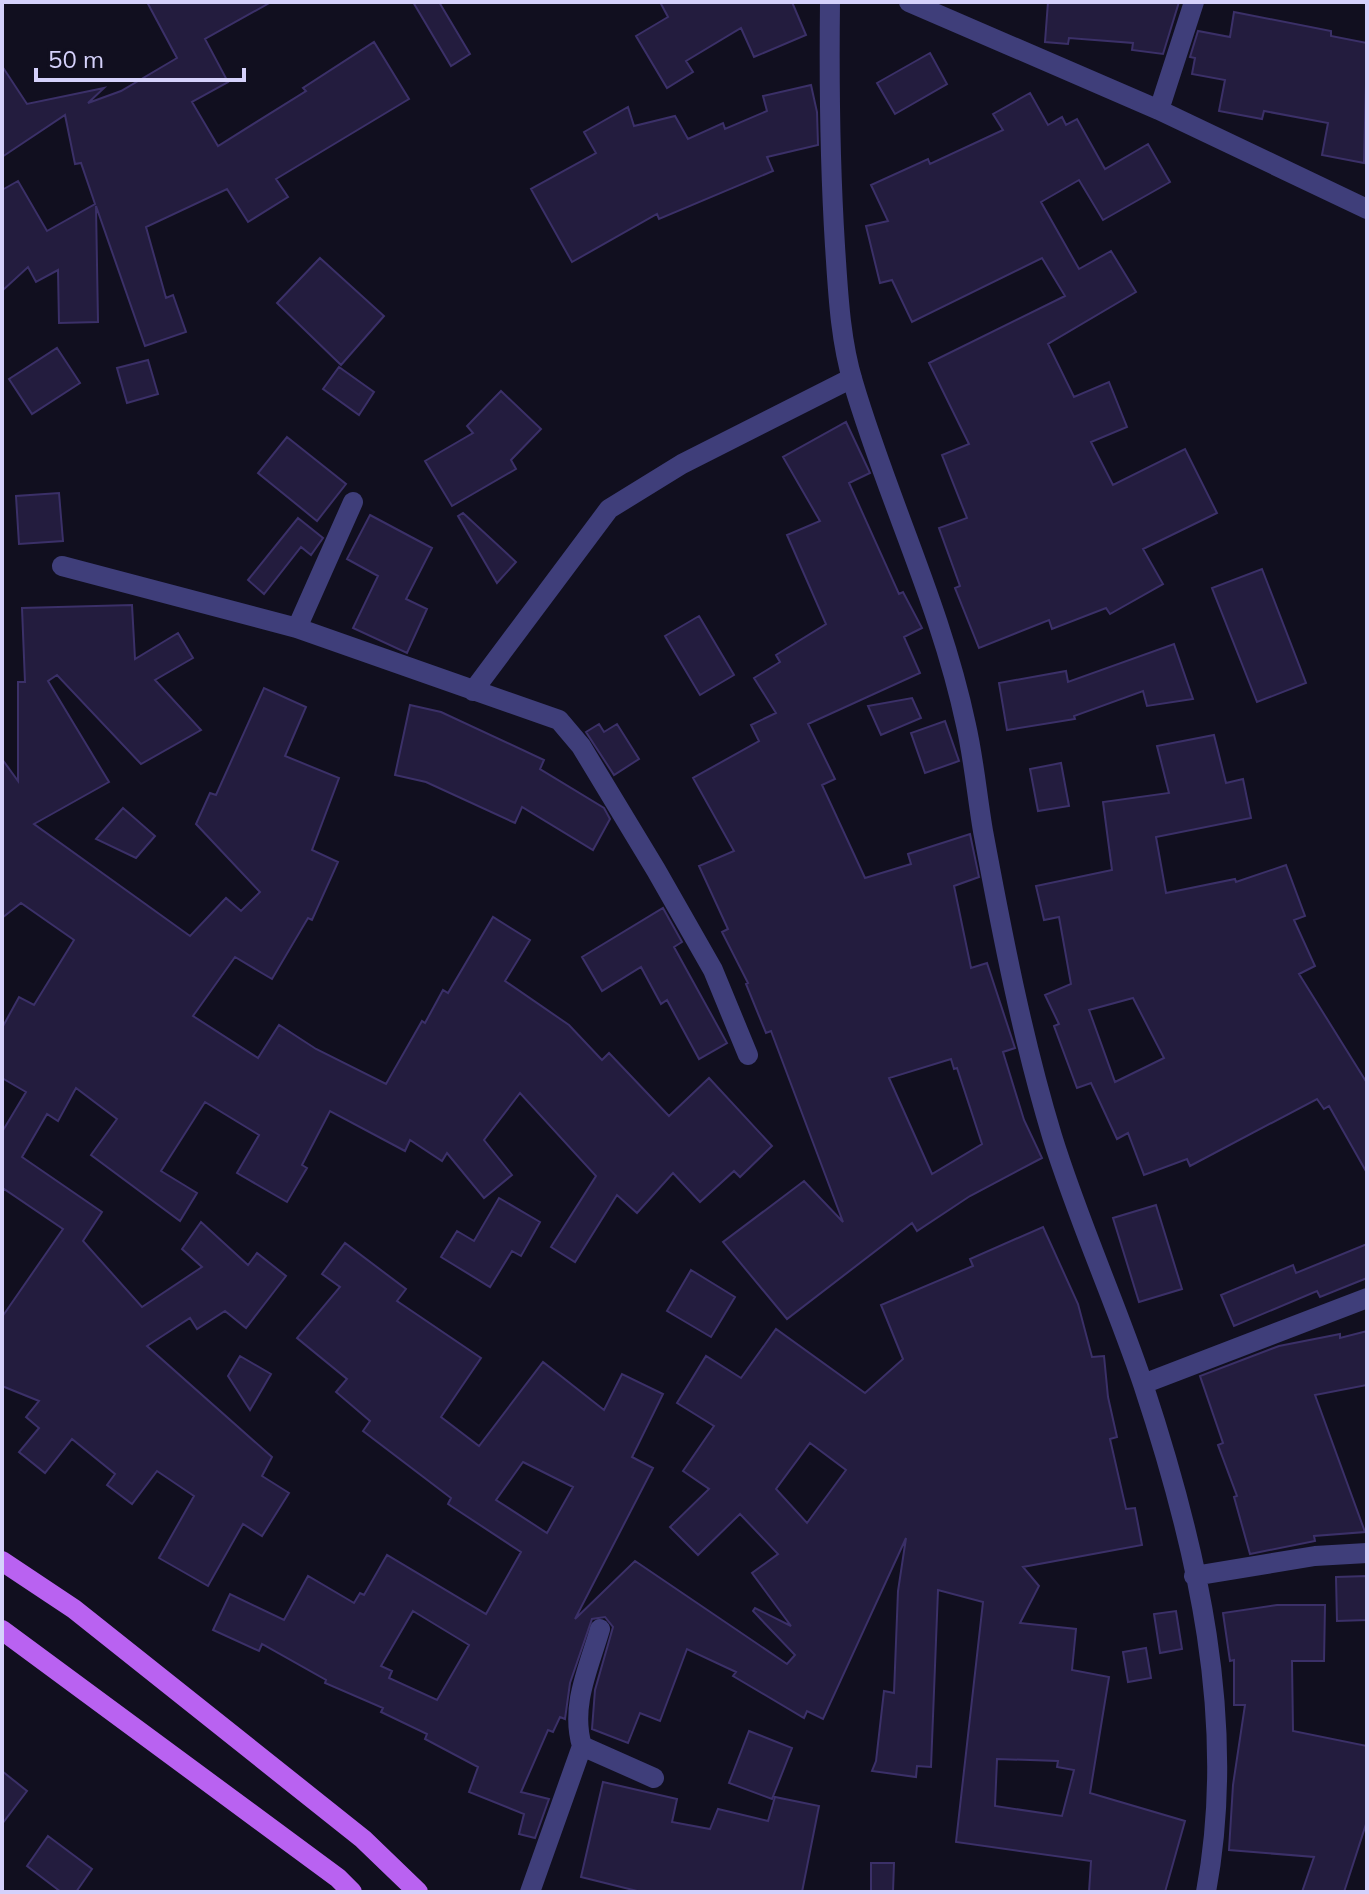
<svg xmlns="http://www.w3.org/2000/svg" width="1369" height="1894" viewBox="0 0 1369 1894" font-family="Mulish,sans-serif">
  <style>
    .building { fill: #231c3e; stroke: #3b3068; stroke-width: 2; fill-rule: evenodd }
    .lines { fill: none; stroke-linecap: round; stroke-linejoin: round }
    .minor { stroke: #3f3e7a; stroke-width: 20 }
    .primary { stroke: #b962f1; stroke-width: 20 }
  </style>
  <rect width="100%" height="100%" fill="#110f1f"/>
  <path class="building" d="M147,2H271L205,39L228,82L192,102L218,146L306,91L303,88L374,42L409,99L276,179L288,197L248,222L227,189L146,227L166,298L173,295L186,332L145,346L96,206L98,322L59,323L58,270L36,282L28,267L2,291V190L18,181L47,231L95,204L81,163L75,164L65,115L2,157V66L27,104L104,88L88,103L121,91L177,58Z
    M413,2H439L470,54L451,66Z
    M660,2H792L806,35L754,57L741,28L686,61L693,72L667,88L636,36L668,17Z
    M1048,2H1179L1163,54L1132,50L1133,43L1069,38L1068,44L1045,42Z
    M1234,12L1331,31V36L1367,43L1364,163L1322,155L1328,123L1264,111L1262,119L1219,111L1225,80L1192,74L1195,58L1190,57L1198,31L1230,37Z
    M930,53L947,84L895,114L877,83Z
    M811,85L817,112L818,145L767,157L773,171L659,219L657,214L572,262L531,189L596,153L584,132L628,107L634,126L675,116L688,139L723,123L725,129L767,111L763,96Z
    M1030,93L1048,125L1062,117L1066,125L1077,119L1105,169L1148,144L1170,182L1103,220L1079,180L1041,202L1079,269L1111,251L1136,292L1048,344L1074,397L1109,382L1127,427L1091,442L1113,485L1185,449L1217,513L1143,549L1163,584L1110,614L1106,608L1052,629L1049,620L979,648L955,588L960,586L939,528L967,518L942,455L969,444L929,363L1065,296L1042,258L912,322L892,280L880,283L866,226L888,221L871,185L928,159L930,164L1003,130L993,114Z
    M320,258L384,316L341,365L277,303Z
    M57,348L80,383L32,414L9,379Z
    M148,360L158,394L127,403L117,368Z
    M339,367L374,392L359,415L323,389Z
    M501,391L541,429L511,460L516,469L452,506L425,461L473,433L467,426Z
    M846,422L870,473L849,483L899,594L903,592L922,628L904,637L920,673L808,724L835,779L822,785L865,878L911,864L908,854L970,834L979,877L954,886L971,968L987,963L1015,1048L1003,1052L1024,1120L1042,1158L970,1196L917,1231L912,1223L787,1319L723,1242L804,1181L843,1222L771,1031L766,1033L746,984L748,983L722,932L728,929L699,866L734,851L693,778L759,741L751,725L776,713L754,678L780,662L776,655L826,624L787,535L820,521L783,457ZM951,1059L954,1069L957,1068L982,1144L932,1174L889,1078Z
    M287,437L346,484L317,521L258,473Z
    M59,493L63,541L19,544L16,496Z
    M463,513L516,562L497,583L458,516Z
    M370,515L432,548L406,599L427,609L407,653L353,628L378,576L347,559Z
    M298,518L323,538L311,555L301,547L264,594L248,580Z
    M1262,569L1306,683L1257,702L1212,588Z
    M132,605L135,659L178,633L193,658L155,680L201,730L141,764L57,675L48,681L109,782L34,824L190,936L226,898L241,911L260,892L196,824L210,793L216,795L264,688L306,707L285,756L339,778L312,850L338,862L312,920L308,918L272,979L235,957L193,1016L258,1058L279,1025L316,1049L386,1084L422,1021L425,1023L443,990L448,993L493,917L530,940L505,981L569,1025L602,1060L609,1053L669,1116L709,1078L772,1146L740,1177L734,1171L700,1202L673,1173L637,1213L617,1195L575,1262L551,1247L596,1176L520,1093L484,1140L512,1175L484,1198L447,1153L442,1161L410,1140L405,1151L330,1111L302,1165L307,1168L287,1202L237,1173L259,1135L205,1102L161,1171L197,1193L180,1221L91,1155L117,1119L76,1088L58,1121L47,1114L22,1157L102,1212L83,1241L142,1307L202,1267L182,1249L201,1222L248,1265L257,1253L286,1276L246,1328L225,1311L197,1329L190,1318L147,1346L272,1457L262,1476L289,1493L262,1536L243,1524L208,1586L159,1558L194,1496L157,1471L132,1504L107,1485L115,1474L72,1439L45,1473L19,1452L39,1428L26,1417L39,1401L2,1386V1317L63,1229L4,1189L2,1192V1132L26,1092L2,1078V1028L19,997L34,1005L74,940L21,903L2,918V759L18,781V682H25L22,608Z
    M699,616L734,675L700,695L665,636Z
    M1174,644L1193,699L1147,706L1143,691L1074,716L1075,719L1007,730L999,683L1066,671L1068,682Z
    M912,698L921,718L881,735L868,706Z
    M410,705L441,712L544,760L540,769L604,808L610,819L593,850L522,807L515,823L426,782L395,775Z
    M945,721L959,761L925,773L911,733Z
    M599,724L604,732L617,724L639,759L614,775L586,732Z
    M1214,735L1226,783L1243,779L1251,818L1156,837L1166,893L1235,879L1236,882L1286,865L1305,916L1294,920L1315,966L1299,974L1367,1083V1173L1329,1106L1324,1109L1317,1099L1190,1166L1187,1159L1144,1175L1128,1133L1117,1139L1091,1083L1077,1088L1054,1026L1059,1024L1045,995L1071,984L1059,917L1044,920L1036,886L1112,870L1103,802L1169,793L1157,746ZM1133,998L1164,1058L1115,1082L1089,1010Z
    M1061,763L1069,806L1038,811L1030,769Z
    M123,808L155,836L136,858L96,839Z
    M663,908L682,942L674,947L727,1043L699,1059L667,1000L661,1004L641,967L602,991L582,957Z
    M499,1198L540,1222L521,1256L512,1251L490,1287L441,1257L457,1231L474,1241Z
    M1156,1205L1182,1289L1139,1302L1113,1218Z
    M1043,1227L1078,1304L1092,1357L1104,1356L1108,1397L1117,1437L1110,1439L1126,1509L1135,1508L1142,1545L1023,1567L1039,1586L1020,1623L1076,1629L1072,1670L1109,1677L1090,1793L1185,1821L1165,1892H1089L1091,1861L956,1842L983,1602L938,1590L931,1767L917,1766L916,1777L872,1771L876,1761L884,1691L894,1693L898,1591L906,1538L823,1719L807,1711L804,1718L733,1676L736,1672L687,1649L660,1721L640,1713L628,1743L592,1729L595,1690L613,1627L605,1617L592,1619L570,1683L565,1719L560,1717L553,1732L548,1730L521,1792L549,1799L535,1838L519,1834L524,1814L469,1792L478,1767L425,1739L427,1734L381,1712L383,1708L325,1683L326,1680L262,1644L259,1651L213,1630L230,1594L284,1620L308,1576L354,1603L360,1593L364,1595L387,1555L486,1614L521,1552L448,1504L451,1498L363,1431L370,1421L336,1392L347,1379L297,1338L340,1287L322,1274L345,1243L406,1289L397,1301L481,1358L441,1417L479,1446L543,1362L604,1410L622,1374L663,1394L632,1457L653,1468L575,1619L635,1561L787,1664L795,1655L753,1611L755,1608L791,1626L752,1573L778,1554L740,1514L698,1555L670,1527L709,1489L683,1471L714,1426L677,1403L706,1356L741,1378L776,1329L865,1393L903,1359L881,1305L973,1266L970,1259ZM810,1443L846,1470L807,1523L776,1489ZM523,1462L573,1487L547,1533L496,1500ZM413,1611L469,1645L437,1700L389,1678L392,1671L381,1666ZM997,1759L1058,1761L1057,1767L1074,1770L1062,1816L995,1806Z
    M1367,1244V1278L1320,1297L1317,1291L1234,1326L1221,1295L1293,1265L1296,1273Z
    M691,1270L735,1297L711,1337L667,1311Z
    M1367,1331V1385L1315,1395L1365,1532L1314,1536L1315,1541L1250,1554L1234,1497L1237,1496L1218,1445L1223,1443L1200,1376L1279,1346L1340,1334V1338Z
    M240,1356L271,1374L250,1410L228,1376Z
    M1367,1576V1620L1337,1621L1336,1577Z
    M1277,1605H1325L1324,1661H1292L1293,1731L1367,1746V1821L1344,1892H1302L1314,1857L1229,1850L1233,1785L1245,1705H1234V1660L1230,1661L1223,1613Z
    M1176,1611L1182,1649L1160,1653L1154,1614Z
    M1146,1648L1151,1678L1128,1682L1123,1652Z
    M749,1731L792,1748L772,1799L729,1783Z
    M2,1771L27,1791L2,1824Z
    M603,1782L677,1799L672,1822L710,1829L718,1809L768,1821L775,1797L819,1806L802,1892H641L581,1877Z
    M48,1836L92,1869L76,1892H61L27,1866Z
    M871,1863H894L893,1892H871Z"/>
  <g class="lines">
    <path class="minor" d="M830,2C829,84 830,165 835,246C838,291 840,339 853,382C887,498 941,606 966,725C974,760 977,796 983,831C1002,933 1022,1037 1052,1136C1078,1220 1115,1301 1143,1384C1197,1547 1238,1721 1206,1892
      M909,2L1159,110L1367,209
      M1159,110L1194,2
      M62,566L297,628L559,720L581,746L656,870L713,970L748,1055
      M297,628L353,502
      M473,691L609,509L682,464L852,378
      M1143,1384L1367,1298
      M1194,1576L1315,1556L1367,1553
      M582,1746L654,1778
      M530,1892L582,1746C570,1706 589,1667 600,1629"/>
    <path class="primary" d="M2,1561L74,1609L363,1839L418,1892
      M2,1630L338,1878L352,1892"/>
  </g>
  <rect width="1369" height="1894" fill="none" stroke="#d5d1fb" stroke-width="8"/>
  <path d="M36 68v12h208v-12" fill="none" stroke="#d5d1fb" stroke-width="4"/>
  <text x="48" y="68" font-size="24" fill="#d5d1fb" stroke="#110f1f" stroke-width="6" paint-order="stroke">50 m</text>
</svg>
